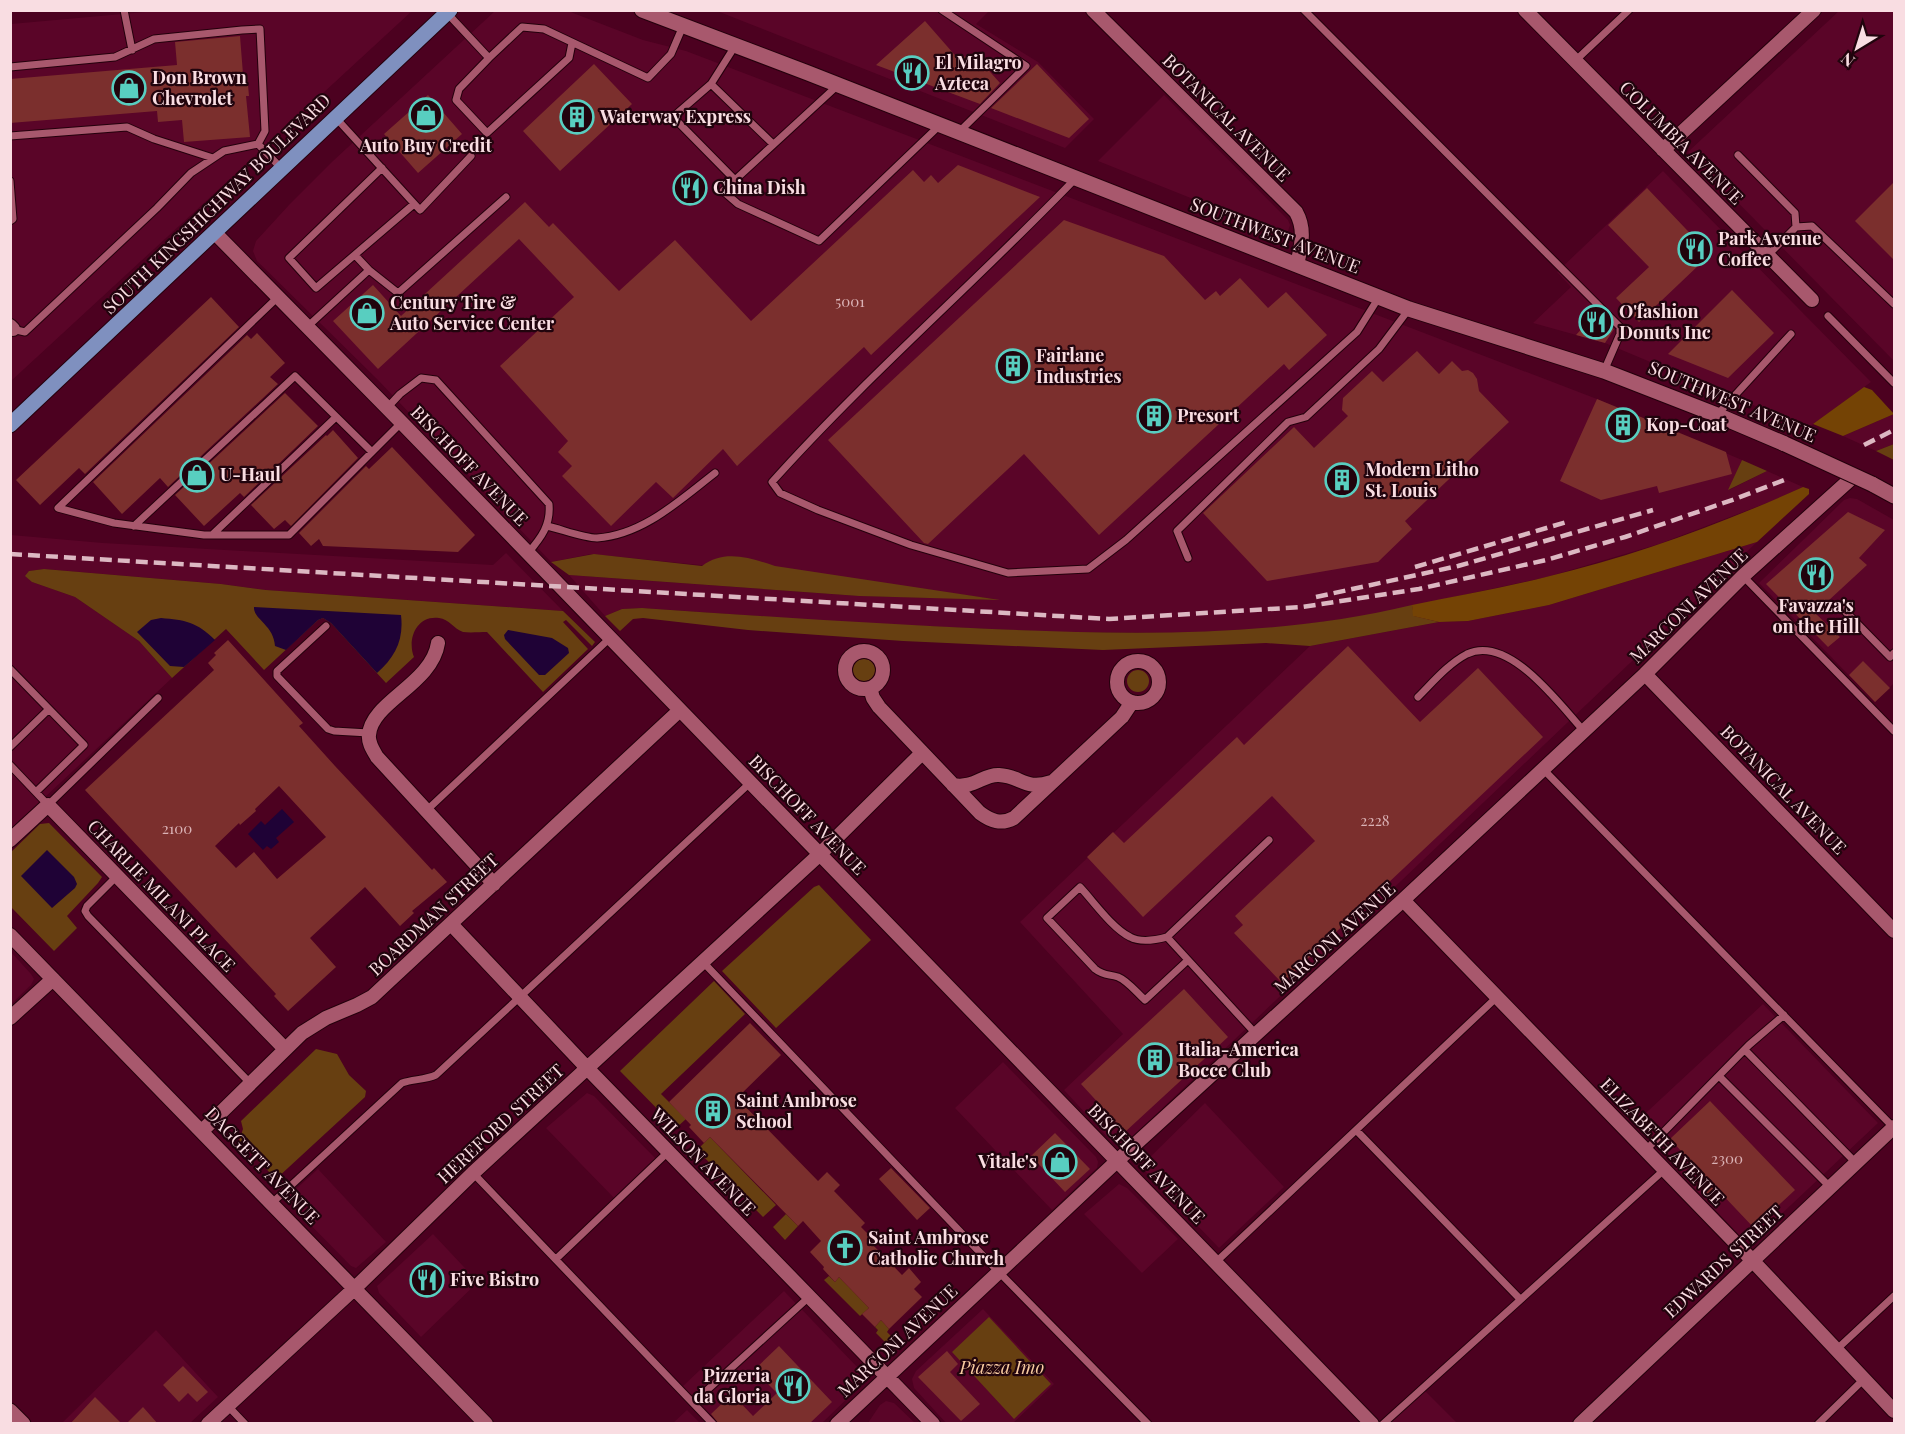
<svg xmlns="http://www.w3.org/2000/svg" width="1905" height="1434" viewBox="0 0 1905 1434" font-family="'Playfair Display',serif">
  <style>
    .built { fill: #5a0528 }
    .green { fill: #673f11 }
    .forest { fill: #744305 }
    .water { fill: #1f0236 }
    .building { fill: #7b2f2d; fill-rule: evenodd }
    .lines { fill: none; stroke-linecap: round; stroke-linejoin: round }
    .service-casing { stroke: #24010c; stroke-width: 9 }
    .minor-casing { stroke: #24010c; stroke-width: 16 }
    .tertiary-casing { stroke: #24010c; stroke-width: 17 }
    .primary-casing { stroke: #24010c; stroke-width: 17 }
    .service { stroke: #a8586d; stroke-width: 7 }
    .minor { stroke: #a8586d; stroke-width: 14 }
    .tertiary { stroke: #a8586d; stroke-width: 15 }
    .primary { stroke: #7f90bf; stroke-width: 15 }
    .rail { stroke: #dcb8c2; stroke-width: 4.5; stroke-dasharray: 12 6; stroke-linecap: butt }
    .tertiary-bridge-casing { stroke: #24010c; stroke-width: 17; stroke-linecap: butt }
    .tertiary-bridge { stroke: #a8586d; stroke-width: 15 }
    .labels { text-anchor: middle; stroke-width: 4.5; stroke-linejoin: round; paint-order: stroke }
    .number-label { font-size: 15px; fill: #dab2b5 }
    .poi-label { font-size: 18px; font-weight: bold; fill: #f9dde2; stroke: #21040d; text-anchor: start }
    .street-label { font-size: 18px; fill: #f9dde2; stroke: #21040d }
    .park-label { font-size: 18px; font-style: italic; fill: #f8cba1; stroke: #21040d }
  </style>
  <rect width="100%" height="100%" fill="#4c0120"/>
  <path class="built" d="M167,10L412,11L11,381V24Z
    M495,11H568L643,40L686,51L1597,399L1742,460L1729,490L1767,471L1803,487L1772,501L1659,544L1547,577L1366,616L1278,628L1181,633L1056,632L855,623L642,608L622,609L605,616L569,575L859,596L993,599L869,582L591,554L551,562L378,380L257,261L253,251L256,241L289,205L333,161Z
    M717,11H989L976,24L1038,62L1094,119L1065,148Z
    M1839,11H1894V361L1688,152Z
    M1164,95L1288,220L1290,225L1288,231L1283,235L1276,232L1098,161Z
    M1663,171L1871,382L1808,428L1605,343L1533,323L1571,287L1557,272Z
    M1894,414V444L1876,451L1843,436Z
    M1850,498L1857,499L1894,520V683L1875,702L1759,583L1844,500Z
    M11,535L103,543L493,565L506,553L563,611L266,590L221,584L44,569L29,571L32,582L75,597L139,641L172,678L11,829Z
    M1757,542L1128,1141L1120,1144L1111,1141L1064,1090L1123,1034L1020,922L1310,646L1439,622L1468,621L1549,605Z
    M11,952L31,974L34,979L31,985L11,1004Z
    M1763,1004L1878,1123L1755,1239L1748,1241L1739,1235L1634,1124Z
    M1003,1062L1096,1157L1098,1162L1097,1168L1052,1210L955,1108Z
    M587,1093L594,1096L656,1159L615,1199L546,1128Z
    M1205,1103L1284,1187L1219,1248L1145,1171L1143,1164Z
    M318,1169L386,1242L356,1268L351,1266L285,1199Z
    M1119,1184L1127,1188L1178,1239L1142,1273L1084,1214Z
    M433,1234L478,1282L421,1337L379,1293L377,1286Z
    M784,1291L861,1371L865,1379L860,1386L821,1424L719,1423L683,1386Z
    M983,1309L1054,1384L1013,1423L947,1424L914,1388L912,1379L916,1371Z
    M156,1330L218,1397L190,1423L61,1424Z
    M1425,1391L1457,1423H1389Z
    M886,1401L894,1403L915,1423H868L880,1405Z
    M687,1410L700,1423H673Z"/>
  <path class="green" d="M1894,444V460L1876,451Z
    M1742,460L1767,471L1728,490Z
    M594,554L702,566C724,549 751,558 775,566L1000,600L859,596L569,575L551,562Z
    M44,569L221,584L266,590L563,611L595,642L592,646L566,620L563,622L588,649L543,692L487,632C480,632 470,633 463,632C454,629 449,619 439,618C416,615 407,640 414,657L386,683L331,623L323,618L318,620L264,670L226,629L172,678L139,641L75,597L32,582L25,576L29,571Z
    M1412,605L1414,616L1439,622L1310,646L1266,643L1103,650L903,641L748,630L643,618L633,619L620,631L605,616L622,609L642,608C759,616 875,624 992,629C1132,635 1274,638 1412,605Z
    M853 670a11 11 0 1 1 22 0a11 11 0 1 1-22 0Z
    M1127 681a11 11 0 1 1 22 0a11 11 0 1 1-22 0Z
    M49,823L102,877L98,883L67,916L77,928L54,951L11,907V852L40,824Z
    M819,885L871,940L776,1028L722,971L814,887Z
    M714,981L745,1014L661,1094L686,1119L676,1128L620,1071Z
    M316,1049L337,1054L349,1075L366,1091L365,1097L276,1179L239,1141L243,1129L241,1121Z
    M710,1137L776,1205L763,1217L697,1150Z
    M786,1214L798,1226L785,1240L773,1227Z
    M829,1276L835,1282L839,1277L869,1308L860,1316L824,1280Z
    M989,1317L1051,1384L1014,1419L952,1352Z
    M881,1320L889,1329L887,1332L894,1339L888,1345L876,1333L878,1330L875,1327Z"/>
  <path class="forest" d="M1864,387L1872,390L1894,414L1843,436L1813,424Z
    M1803,487L1809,489V494L1757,542L1549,605L1468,621L1439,622L1413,616L1412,605C1456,596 1502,588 1546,577C1634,556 1721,524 1803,487Z"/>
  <path class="water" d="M254,607L401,615C404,640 395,657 377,673L331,623L323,618L318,620L286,650L275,646C274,625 253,619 254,607Z
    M161,618C185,620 197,622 215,640L184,667L170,666L137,632L151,620Z
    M508,630L552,638L568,648L569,653L545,675H539L505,639L504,635Z
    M282,809L294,822L276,838L279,842L271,849L267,846L263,850L248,834L261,821L265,825Z
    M47,850L74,877L77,884L75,888L52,908L21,876Z"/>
  <path class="building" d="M925,21L960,61L965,56L976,68L983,64L1000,83L980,104L876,65Z
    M240,36L243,74H247L249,96H246L250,137L184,142L182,120L158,122L157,111L10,123V79L177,65L175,42Z
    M594,64L632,104L560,171L523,131Z
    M1037,64L1089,119L1069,138L991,108Z
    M428,95L462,134L418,173L384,134Z
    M958,165L1040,197L871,355L864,347L737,466L723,449L673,498L656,482L611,526L562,476L572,466L558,452L568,441L500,366L574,297L519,239L378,369L333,321L373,285L401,316L525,202L549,227L553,223L619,291L675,240L751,321L913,170L924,182L931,175L938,183Z
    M1894,182V260L1855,221Z
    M1647,188L1704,248L1694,258L1700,264L1639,322L1616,298L1649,267L1608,225Z
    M1064,220L1164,256L1205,300L1216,291L1220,296L1240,278L1268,308L1286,292L1327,335L1289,370L1284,364L1099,535L1024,454L928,544L924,543L828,440Z
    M1732,290L1774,333L1728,378L1668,354Z
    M211,297L239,327L85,474L79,468L40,505L16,480Z
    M1594,315L1614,329L1605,343L1576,335Z
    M257,333L285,363L270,377L278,384L168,487L160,478L122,514L93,482L247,335L251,339Z
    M1417,351L1439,374L1452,361L1462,371L1468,370L1473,373L1477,379L1479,391L1509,422L1405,521L1412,529L1378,562L1267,581L1203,513L1294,427L1314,448L1348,416L1342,410L1343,398L1372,371L1383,382Z
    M285,393L318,426L244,497L240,493L204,526L175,495Z
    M1597,399L1726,452L1732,474L1659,493L1657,486L1601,500L1560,481Z
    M333,430L358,458L291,526L285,520L274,529L251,505L326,435L327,436Z
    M392,447L475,535L458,552L323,546L319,539L311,546L299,533L366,466L369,469Z
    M1848,512L1885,530L1859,558L1867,565L1815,613L1840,637L1828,647L1766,584Z
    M228,640L303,723L299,726L335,766L420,857L432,870L434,868L447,882L412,911L414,913L400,926L365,887L310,938L336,967L288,1011L274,996L276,994L85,790L214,670L208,663L216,655L214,653ZM279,786L326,837L277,879L254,852L236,868L215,846L239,823L240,825L256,811L255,809Z
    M1348,646L1420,722L1478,668L1543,737L1282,983L1234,933L1243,925L1235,916L1315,841L1272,796L1143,917L1087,857L1113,832L1124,843L1237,737L1244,745Z
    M1863,661L1890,688L1875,702L1849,675Z
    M1184,989L1228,1037L1125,1132L1081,1084Z
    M750,1023L781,1055L737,1098L818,1181L827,1172L840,1185L834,1191L865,1223L861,1227L876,1242L873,1245L902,1275L909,1268L921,1282L914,1289L922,1297L889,1329L881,1320L875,1327L862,1314L869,1308L839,1277L835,1282L823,1269L824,1267L810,1252L821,1241L803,1221L798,1226L710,1137L704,1143L689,1127L691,1125L669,1102Z
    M1710,1101L1795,1190L1754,1228L1718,1190L1710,1198L1699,1186L1707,1179L1670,1139Z
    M1055,1133L1090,1169L1065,1192L1031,1156Z
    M891,1168L930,1208L917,1220L879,1179Z
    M779,1346L832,1402L809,1424H719L711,1414L732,1394L753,1416L777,1393L754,1370Z
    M947,1351L958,1364L950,1372L980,1404L961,1421L918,1377Z
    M183,1366L208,1392L197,1402L188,1393L179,1402L163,1385Z
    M95,1397L122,1424H70Z
    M143,1407L158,1424H126Z"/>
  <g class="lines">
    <g class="service-casing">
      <path id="service" d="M124,10L132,50
        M942,10L1026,66L959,132
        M1304,10L1620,327V334L1604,371
        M447,13L489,58L522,27L544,29L648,78L671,54L683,26
        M735,46L711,84L673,117L735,180
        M489,58L459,89L456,100L487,133L569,58L572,43
        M1575,61L1629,10
        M10,67L115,57L154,39L242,30L260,29L265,131L258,144L282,169
        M711,84L773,144
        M837,86L723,191L738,204L819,241L940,125
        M336,118L420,210L471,156
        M10,136L127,127L154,139L213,158
        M1738,155L1795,213L1796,227
        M382,168L289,258L316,288L414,204
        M1075,179C976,282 867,376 772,482L780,493L818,510L911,545L1008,573L1088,569L1126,540L1357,332L1379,297
        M10,181L13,219L10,221
        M355,255L369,270
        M1768,255L1796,227L1812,226L1894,304
        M278,297L58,508L114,523L204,535H289L401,423
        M1828,316L1894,383
        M307,327L369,270L398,293L506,197
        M12,329L25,332L157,208L191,173L224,151L258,144
        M387,408L400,394L421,378L436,380L549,504C551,525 541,538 528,553
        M1717,415L1791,334
        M134,526L295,376L372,452
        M547,526C561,529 583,538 597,538C643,535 680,500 715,473
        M213,534L336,417
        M1188,558L1177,531L1288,422L1306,417L1379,349L1409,309
        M1743,576L1894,731
        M1841,607L1890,657L1894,653
        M326,626L277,671V676L328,729L334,731L369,733
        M10,669L84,745L36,792
        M1418,697C1433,682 1448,664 1467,654C1509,634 1559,704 1584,731
        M10,747L49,709
        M10,765L48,805L158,698
        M1543,769L1894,1128
        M426,811L610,638
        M117,876L87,906L85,911L88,916L250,1083
        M1167,937C1156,940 1141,943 1130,937C1112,928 1094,902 1080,887L1047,918L1095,969C1104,976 1108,974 1118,977C1128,981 1137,993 1145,1000L1188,960
        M702,961L991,1264L1148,1424
        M1256,1034L1167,937L1269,840
        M1745,1050L1856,1163
        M1719,1076L1830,1187
        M1356,1130L1520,1299
        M1645,1151L1749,1045L1784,1015
        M473,1173L713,1424
        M272,1203L402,1083C413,1079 425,1080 436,1075L751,782
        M556,1259L668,1152
        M1216,1262L1497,997
        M1836,1350L1894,1296
        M693,1403L809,1297
        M227,1405L245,1424
        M1383,1424L1664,1170
        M1818,1424L1864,1379"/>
    </g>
    <g class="minor-casing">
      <path id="minor" d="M1093,10L1296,212C1306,230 1301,246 1297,265
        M1525,10L1812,300
        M1663,150L1814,10
        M215,233L402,423L1372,1424
        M10,326L13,329
        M438,643C432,684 371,702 369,735C368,743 373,750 377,757L494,884
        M845 670a19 19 0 1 1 38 0a19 19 0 1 1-38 0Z
        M1117 682a21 21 0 1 1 42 0a21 21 0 1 1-42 0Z
        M1645,674L1894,931
        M870,688L873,698L879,707L980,813C991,821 1001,825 1014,818L1122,717L1132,702
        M953,785C974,789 983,774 999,775C1021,776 1025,791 1051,782
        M10,840L48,805L285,1049
        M1403,900L1752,1260L1894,1411
        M451,924L588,1069L933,1424
        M10,935L486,1424
        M10,1018L53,979
        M202,1131L302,1033L326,1018L357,1005L372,997L388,982L680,710
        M208,1424L355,1288L473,1173L820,854L922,753
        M837,1424L1117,1161L1403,900L1645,674L1743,576L1854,476
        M1580,1424L1894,1127"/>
    </g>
    <g class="tertiary-casing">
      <path id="tertiary" d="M642,10L808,73L1409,309L1604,371L1717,415L1785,444
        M1872,484L1894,496
        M10,1411L23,1424"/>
    </g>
    <g class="primary-casing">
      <path id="primary" d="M10,425L450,10"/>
    </g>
    <use href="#service" class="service"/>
    <use href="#minor" class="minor"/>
    <use href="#tertiary" class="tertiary"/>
    <use href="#primary" class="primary"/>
    <path class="rail" d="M1864,445L1894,430
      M10,554L1109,619L1302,607L1419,589L1546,560L1625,537L1735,499L1784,480
      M1415,567L1570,521
      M1316,597L1458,566L1653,510"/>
    <g class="tertiary-bridge-casing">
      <path id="tertiary-bridge" d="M1785,444L1872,484"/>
    </g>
    <use href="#tertiary-bridge" class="tertiary-bridge"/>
  </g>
  <defs>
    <g id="restaurant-ring" transform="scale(1.725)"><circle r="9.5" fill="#21040d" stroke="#58cec0" stroke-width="1.5"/><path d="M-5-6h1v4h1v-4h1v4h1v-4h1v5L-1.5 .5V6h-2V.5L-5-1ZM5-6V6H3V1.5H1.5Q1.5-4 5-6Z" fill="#58cec0"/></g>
    <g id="shop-ring" transform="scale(1.725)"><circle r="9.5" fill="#21040d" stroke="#58cec0" stroke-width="1.5"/><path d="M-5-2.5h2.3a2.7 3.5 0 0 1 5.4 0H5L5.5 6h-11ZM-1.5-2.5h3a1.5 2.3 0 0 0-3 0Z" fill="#58cec0"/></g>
    <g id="building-ring" transform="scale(1.725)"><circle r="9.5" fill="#21040d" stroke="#58cec0" stroke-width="1.5"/><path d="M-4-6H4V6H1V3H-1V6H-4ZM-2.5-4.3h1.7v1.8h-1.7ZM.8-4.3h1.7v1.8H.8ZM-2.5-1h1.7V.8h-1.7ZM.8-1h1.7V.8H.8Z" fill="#58cec0"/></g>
    <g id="church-ring" transform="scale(1.725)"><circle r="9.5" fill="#21040d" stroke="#58cec0" stroke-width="1.5"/><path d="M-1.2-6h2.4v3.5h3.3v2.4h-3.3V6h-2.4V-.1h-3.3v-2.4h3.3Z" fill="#58cec0"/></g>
  </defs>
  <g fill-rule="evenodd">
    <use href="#restaurant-ring" x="912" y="73"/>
    <use href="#shop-ring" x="129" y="88"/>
    <use href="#shop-ring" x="426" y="115"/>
    <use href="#building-ring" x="577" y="117"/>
    <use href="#restaurant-ring" x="690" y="188"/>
    <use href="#restaurant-ring" x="1695" y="249"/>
    <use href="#shop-ring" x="367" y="313"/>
    <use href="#restaurant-ring" x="1596" y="322"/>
    <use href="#building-ring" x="1013" y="366"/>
    <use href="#building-ring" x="1154" y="416"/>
    <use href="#building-ring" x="1623" y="425"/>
    <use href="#shop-ring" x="197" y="475"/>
    <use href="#building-ring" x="1342" y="480"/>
    <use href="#restaurant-ring" x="1816" y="575"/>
    <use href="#building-ring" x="1155" y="1060"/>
    <use href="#building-ring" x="713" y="1111"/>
    <use href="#shop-ring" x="1060" y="1162"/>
    <use href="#church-ring" x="845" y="1248"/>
    <use href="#restaurant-ring" x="427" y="1280"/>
    <use href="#restaurant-ring" x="793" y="1386"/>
  </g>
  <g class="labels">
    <g class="number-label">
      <text x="850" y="307">5001</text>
      <text x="1375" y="826">2228</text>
      <text x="177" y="834">2100</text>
      <text x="1727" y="1164">2300</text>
    </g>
    <g class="poi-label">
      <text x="935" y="69">El Milagro<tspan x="935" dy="21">Azteca</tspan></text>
      <text x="152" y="84">Don Brown<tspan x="152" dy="21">Chevrolet</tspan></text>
      <text x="600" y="123">Waterway Express</text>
      <text x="426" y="152" text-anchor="middle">Auto Buy Credit</text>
      <text x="713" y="194">China Dish</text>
      <text x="1718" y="245">Park Avenue<tspan x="1718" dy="21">Coffee</tspan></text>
      <text x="390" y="309">Century Tire &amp;<tspan x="390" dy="21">Auto Service Center</tspan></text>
      <text x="1619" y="318">O'fashion<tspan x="1619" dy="21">Donuts Inc</tspan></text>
      <text x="1036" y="362">Fairlane<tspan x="1036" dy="21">Industries</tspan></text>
      <text x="1177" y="422">Presort</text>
      <text x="1646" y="431">Kop-Coat</text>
      <text x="1365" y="476">Modern Litho<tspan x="1365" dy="21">St. Louis</tspan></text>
      <text x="220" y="481">U-Haul</text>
      <text x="1816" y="612" text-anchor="middle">Favazza's<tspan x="1816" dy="21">on the Hill</tspan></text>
      <text x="1178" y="1056">Italia-America<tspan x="1178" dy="21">Bocce Club</tspan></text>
      <text x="736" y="1107">Saint Ambrose<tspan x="736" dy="21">School</tspan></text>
      <text x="1037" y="1168" text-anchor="end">Vitale's</text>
      <text x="868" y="1244">Saint Ambrose<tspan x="868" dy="21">Catholic Church</tspan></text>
      <text x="450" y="1286">Five Bistro</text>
      <text x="770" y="1382" text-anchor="end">Pizzeria<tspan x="770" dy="21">da Gloria</tspan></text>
    </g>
    <g class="street-label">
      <text transform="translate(1226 118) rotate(45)" y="6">BOTANICAL AVENUE</text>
      <text transform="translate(1681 143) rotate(45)" y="6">COLUMBIA AVENUE</text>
      <text transform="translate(217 204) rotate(-44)" y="6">SOUTH KINGSHIGHWAY BOULEVARD</text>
      <text transform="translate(1275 236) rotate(21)" y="6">SOUTHWEST AVENUE</text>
      <text transform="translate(1732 402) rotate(23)" y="6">SOUTHWEST AVENUE</text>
      <text transform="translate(469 466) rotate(46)" y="6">BISCHOFF AVENUE</text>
      <text transform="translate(1689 606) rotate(-44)" y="6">MARCONI AVENUE</text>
      <text transform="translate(1783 790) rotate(46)" y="6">BOTANICAL AVENUE</text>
      <text transform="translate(807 815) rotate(46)" y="6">BISCHOFF AVENUE</text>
      <text transform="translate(161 896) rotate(46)" y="6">CHARLIE MILANI PLACE</text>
      <text transform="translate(434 915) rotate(-43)" y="6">BOARDMAN STREET</text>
      <text transform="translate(1335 938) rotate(-42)" y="6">MARCONI AVENUE</text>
      <text transform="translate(501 1124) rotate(-43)" y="6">HEREFORD STREET</text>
      <text transform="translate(1662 1142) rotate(46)" y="6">ELIZABETH AVENUE</text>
      <text transform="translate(703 1162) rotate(46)" y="6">WILSON AVENUE</text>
      <text transform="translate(1146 1164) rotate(46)" y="6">BISCHOFF AVENUE</text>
      <text transform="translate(262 1166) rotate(46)" y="6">DAGGETT AVENUE</text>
      <text transform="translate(1724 1262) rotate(-43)" y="6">EDWARDS STREET</text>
      <text transform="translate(898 1341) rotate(-43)" y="6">MARCONI AVENUE</text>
    </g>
    <g class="park-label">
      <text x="1002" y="1374">Piazza Imo</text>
    </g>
  </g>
  <rect width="1905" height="1434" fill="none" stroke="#f9dde2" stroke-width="24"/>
  <g transform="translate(1857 48) rotate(218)" stroke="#21040d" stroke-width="4.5" paint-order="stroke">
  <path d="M0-4.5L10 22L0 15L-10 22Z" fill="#f9dde2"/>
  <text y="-9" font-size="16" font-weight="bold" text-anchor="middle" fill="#f9dde2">N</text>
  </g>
</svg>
